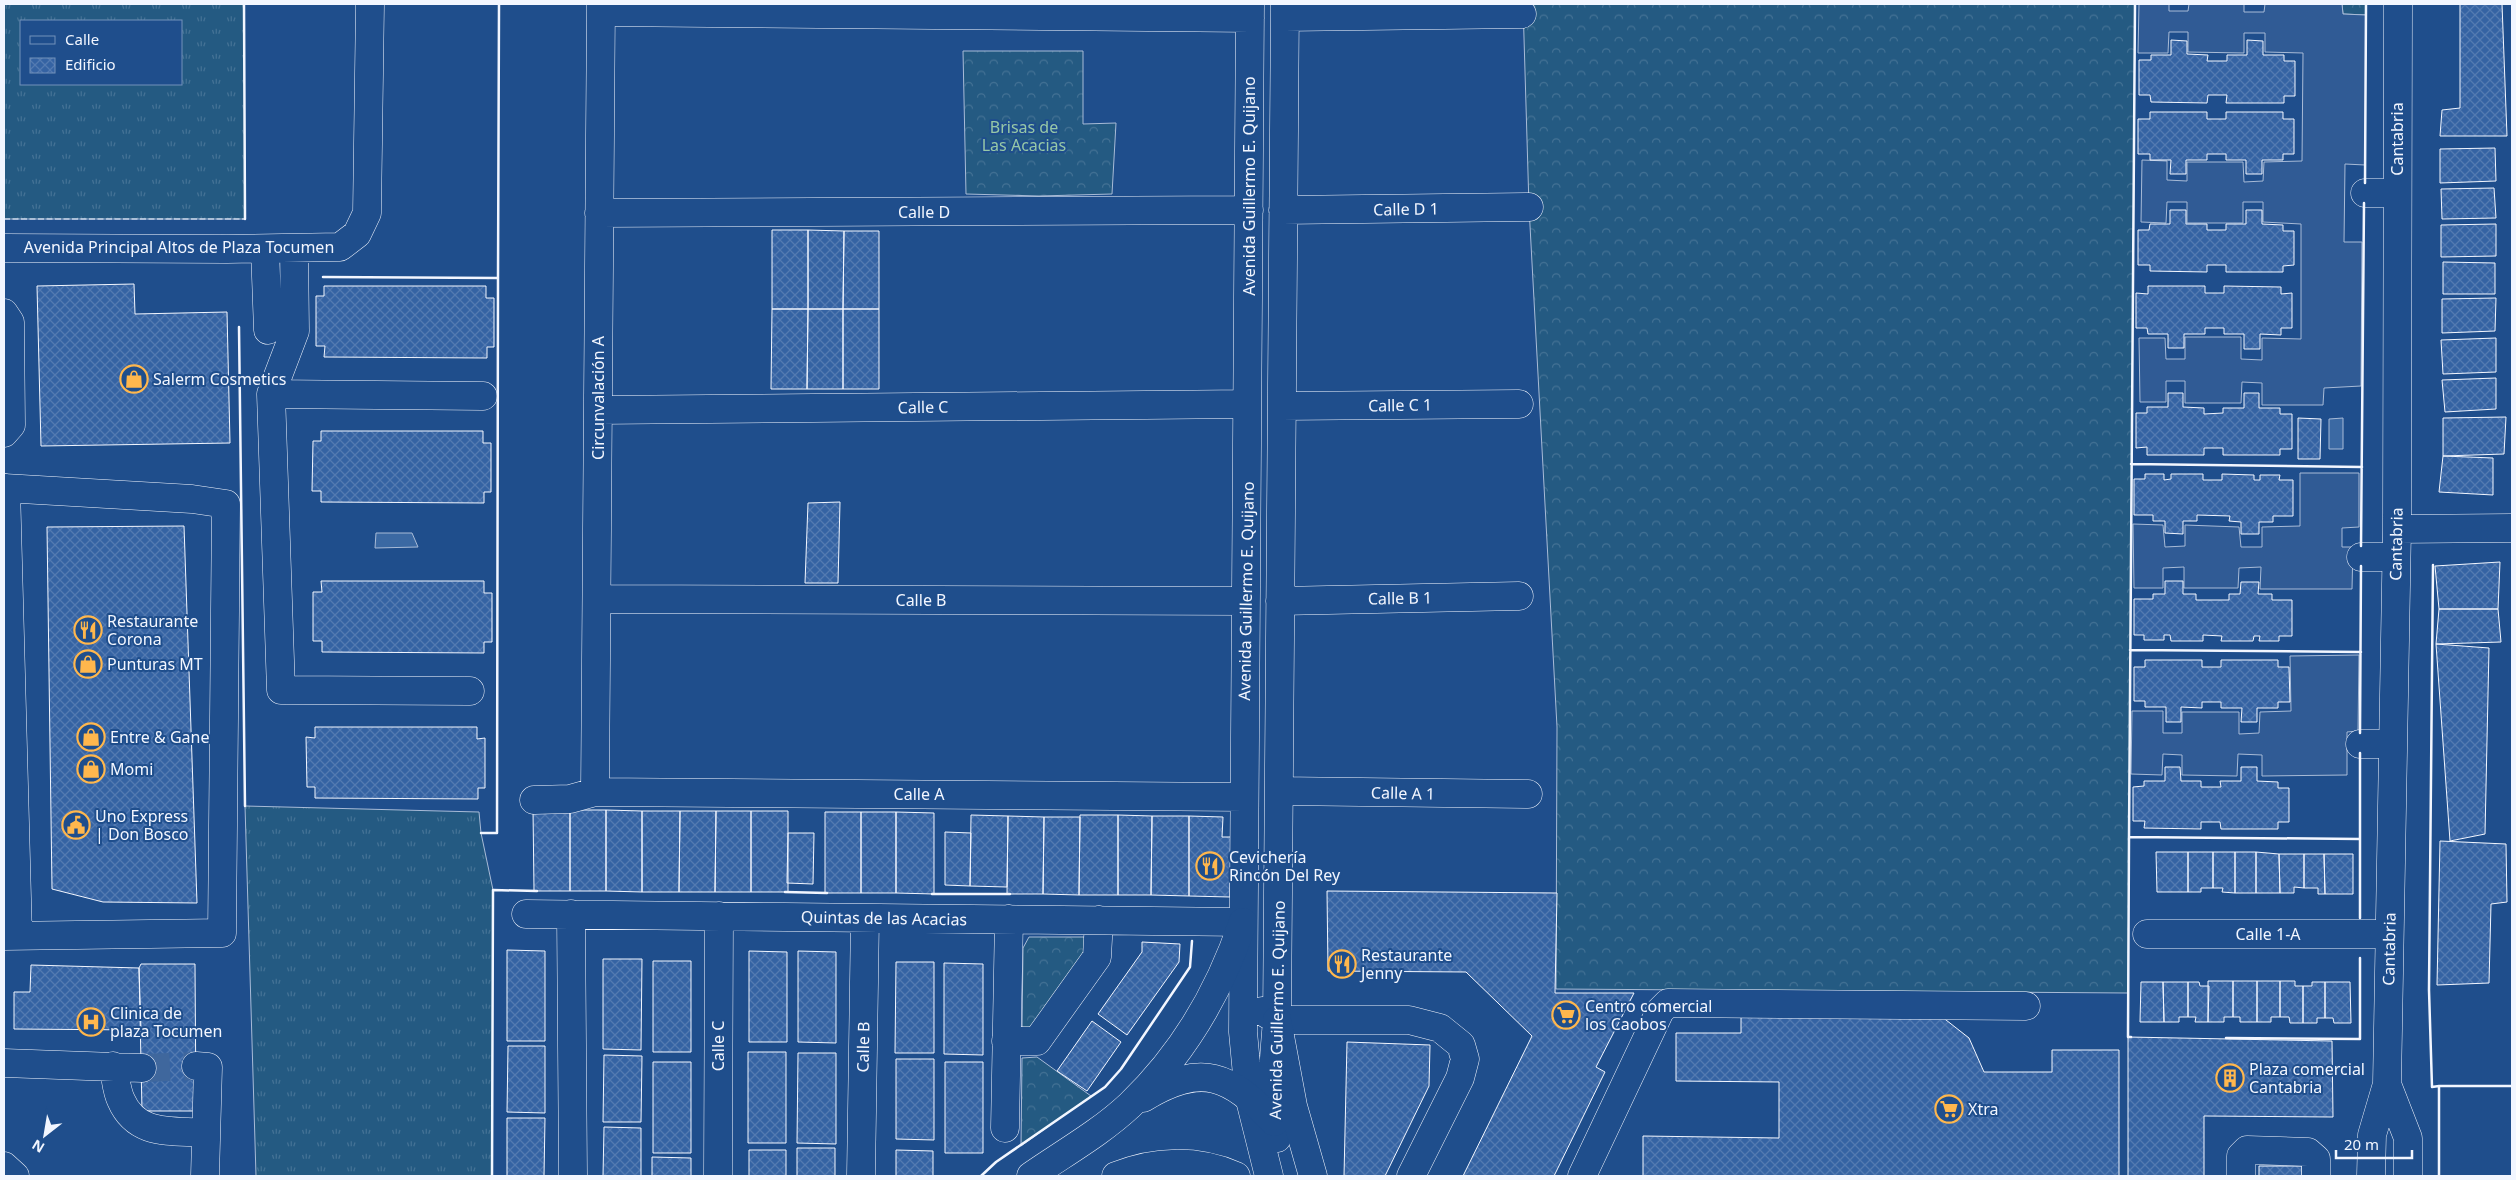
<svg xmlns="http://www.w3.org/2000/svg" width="2516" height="1180" viewBox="0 0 2516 1180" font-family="'Noto Sans',sans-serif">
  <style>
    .grass { fill: url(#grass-tufts); stroke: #a8bbd7; fill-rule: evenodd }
    .forest { fill: url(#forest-crowns); stroke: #a8bbd7 }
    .parking { fill: #305b95; stroke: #a8bbd7 }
    .water { fill: #3b69a3; stroke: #a8bbd7 }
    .building { fill: url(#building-cross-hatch); stroke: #f2f6ff }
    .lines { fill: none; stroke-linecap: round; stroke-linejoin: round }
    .minor-tunnel { stroke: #3f679d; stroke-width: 28; stroke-dasharray: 28 14; stroke-linecap: butt }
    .minor-casing { stroke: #f2f6ff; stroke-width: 29 }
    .major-casing { stroke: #f2f6ff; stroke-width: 29 }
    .minor { stroke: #1f4e8c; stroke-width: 28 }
    .major { stroke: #1f4e8c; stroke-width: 28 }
    .fence { stroke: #f2f6ff; stroke-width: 1; stroke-dasharray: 6 2.5; stroke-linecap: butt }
    .wall { stroke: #f2f6ff; stroke-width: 2.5 }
    .labels { text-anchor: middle; stroke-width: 4; stroke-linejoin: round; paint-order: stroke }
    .park-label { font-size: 16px; fill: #97c8a6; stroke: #1f4e8c }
    .street-label { font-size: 16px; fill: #f2f6ff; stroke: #1f4e8c }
    .poi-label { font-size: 16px; fill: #f2f6ff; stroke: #1f4e8c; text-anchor: start }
  </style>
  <defs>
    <pattern id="grass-tufts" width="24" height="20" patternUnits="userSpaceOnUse" patternTransform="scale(1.25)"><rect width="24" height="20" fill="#245a82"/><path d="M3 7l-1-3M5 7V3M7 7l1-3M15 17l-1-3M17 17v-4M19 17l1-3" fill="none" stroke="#447295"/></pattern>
    <pattern id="forest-crowns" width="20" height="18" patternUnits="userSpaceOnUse" patternTransform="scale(1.25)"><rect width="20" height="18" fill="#245a82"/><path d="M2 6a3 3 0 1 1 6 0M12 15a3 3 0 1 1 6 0" fill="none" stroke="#447295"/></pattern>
    <pattern id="building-cross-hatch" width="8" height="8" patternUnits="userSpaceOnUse" patternTransform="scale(1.25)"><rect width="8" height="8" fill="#3563a3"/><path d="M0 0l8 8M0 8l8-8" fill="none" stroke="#537ab1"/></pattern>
  </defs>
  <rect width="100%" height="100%" fill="#1f4e8c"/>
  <path class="grass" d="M4,4H244L245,219H4ZM21,21H181V84H21Z
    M245,806L479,812L481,833L493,890L492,1176H256Z"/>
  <path class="forest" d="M1523,4H2135L2128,993L1556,989L1557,727L1529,207Z
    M2342,4H2366V15L2343,14Z
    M963,51H1083V124L1116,123L1112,194L1039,196L966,194Z
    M1029,937H1084L1087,941L1086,961L1032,1031H1022L1023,948Z
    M1037,1057L1091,1096L1021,1146L1022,1058Z"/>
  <path class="parking" d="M2139,4H2169V11H2188L2189,4H2244V12H2264L2265,4H2342L2343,14L2366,15L2365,165L2345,164L2344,242H2362L2361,386L2324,388L2323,405H2262V383L2242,382L2241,403H2185V381H2166V402H2140L2139,338H2165L2166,359H2185V337H2241V359L2262,360V338L2301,339V224L2263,222V202H2243V223H2187V202H2167L2166,223L2141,222L2142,160L2167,161V180L2187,181V162H2243L2244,182L2263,181L2264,162L2302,161L2303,53L2265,52V33H2244V53L2188,52V32H2169L2168,53H2138Z
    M2300,473H2359V527L2342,528V547H2353L2352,589H2260L2261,567L2239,568L2238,588H2184V567L2163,568V588H2134L2133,524L2163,525L2165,547L2185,546V525L2239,527L2241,547H2262V527L2300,526Z
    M2359,655L2358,731L2347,732V775L2262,776V755L2238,754L2237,776L2182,775V755L2163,754L2162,775L2131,774L2132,711H2163V733H2182V712H2239V734L2259,733L2260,712L2291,711L2290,656Z"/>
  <path class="water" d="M2343,418V449H2329V419Z
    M376,533H412L418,547L375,548Z"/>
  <path class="building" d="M2460,4H2502L2507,136H2440L2442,110L2460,108Z
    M2171,40L2187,41V54L2208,55L2207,61H2227V55H2247V40L2263,41V55H2284V61H2295V96H2284V103H2226L2227,95H2208L2207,103L2151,102L2150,95H2139V60H2151V55H2171Z
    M2150,112H2207V119H2226V112H2283V119H2294V154H2283V160H2262V174H2246V160H2226V154H2207V160H2186V174H2170L2171,160H2150V154H2138V119H2150Z
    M2495,148L2496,181L2440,183V149Z
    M2494,188L2496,218L2442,219L2441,189Z
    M2170,210H2186V224H2207V230H2226V224H2246V210H2262V224L2283,225V231H2294V265L2283,266V272H2226V265H2207V272L2150,271V265H2138V230H2149L2150,224H2170Z
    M2496,224V256L2441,257V225Z
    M772,230H808V309H772Z
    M808,230L844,231L843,309H808Z
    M844,231H879V309H843Z
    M2443,262L2495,263V294H2443Z
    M134,284L135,314L227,312L230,443L41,446L37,286Z
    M324,286H486V298H494V347H487V358L324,357L325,346H316V296H324Z
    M2148,286H2205V293H2224V286L2281,287V294L2292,293V328H2281V335L2260,334V349H2244V334H2224V328H2205V334H2184V348H2168V334H2148L2147,328H2136V293L2148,294Z
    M2496,298L2495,331L2442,333V299Z
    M772,309H808L807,389H771Z
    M808,309H843V389H807Z
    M843,309H879V389H843Z
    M2496,338V372L2443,374L2441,340Z
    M2496,378V409L2445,412L2442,380Z
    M2168,393H2183V407L2204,408V414L2223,413V408H2244V393H2259V408H2280V414H2292V449H2280V455H2223V448H2204V455H2147V447L2136,448V413H2147V407H2168Z
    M2506,417L2504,454L2443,456V418Z
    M2298,418L2321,419L2320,459H2298Z
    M321,431H483V443H491V492H484V503L321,502V491H312L313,441H321Z
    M2443,456L2493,458V495L2439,492Z
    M2145,474H2164V480L2171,479V474H2203V480H2222V474L2254,475V480H2260V475H2280L2279,480H2293V516H2273V522H2259V534H2241V522L2229,521L2230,516L2197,515V521H2183V534L2165,533V521H2153V515H2134V479H2145Z
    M840,502L838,583H805L808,503Z
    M184,526L197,903L103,902L52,889L47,527Z
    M2500,562L2498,609H2439L2435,566Z
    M321,581H484V593H492V642H484V653L322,652V641H313V592H322Z
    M2165,581H2183V594H2196V600H2229V594H2240L2241,582H2259L2258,594H2272V600H2292V636H2279V641H2259L2260,636H2254L2253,641H2221L2222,636L2203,635V641H2171L2170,635H2164V640H2144V635H2134V599H2153V594H2165Z
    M2439,609H2498L2501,642L2436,644Z
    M2436,644L2489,648L2485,834L2450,841Z
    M2145,660H2202V667H2221V660H2278V667H2289L2290,702H2278V708H2257V722H2241L2242,708H2221V702H2202V708L2181,707V722H2166V707H2145V701H2134V667H2145Z
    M315,727H477V739L485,738V788H478V799L315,798V787H307L306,737L315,738Z
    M2165,767H2180L2181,781H2201V787H2221L2220,781H2241V767H2257V781L2278,782V788H2289V822H2278V829H2221L2220,822H2201V829L2144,828L2145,821H2133V787L2144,786V781H2165Z
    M533,810H570V891H534Z
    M570,810H606V891H570Z
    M606,810L642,811V892L606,891Z
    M642,811H680L679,892H642Z
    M680,811H716L715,892H679Z
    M716,811H751V892H715Z
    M751,811H788V892H751Z
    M825,812H861V893H825Z
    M861,812H896V893H861Z
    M896,812L934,813V894L896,893Z
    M971,815L1008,816L1007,887L970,886Z
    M1080,815H1118V895H1079Z
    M1118,815L1152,816L1151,895H1118Z
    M1008,816L1044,817L1043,894H1007Z
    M1152,816H1189V896L1151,895Z
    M1189,816L1223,817L1222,837H1231L1230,897L1189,896Z
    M1044,817H1080L1079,895L1043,894Z
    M945,832L971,833L970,886L945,885Z
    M788,833H814L813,884L787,883Z
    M2440,841L2506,844L2507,902L2491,904L2489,983L2437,985Z
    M2156,852H2188V892H2157Z
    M2188,852H2213V888H2201V892H2188Z
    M2213,852H2235V893L2222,892L2223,888H2213Z
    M2235,852H2256V893H2235Z
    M2256,852L2279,854L2280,893H2256Z
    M2279,854H2304V888L2294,887V893H2280Z
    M2304,854H2324L2325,894H2318V888H2304Z
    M2324,854H2353V894H2325Z
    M1327,891L1557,893L1555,993H1634L1596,1067L1605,1072L1554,1176H1463L1532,1036L1466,972L1328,971Z
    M1142,942L1180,944L1179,962L1127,1035L1098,1014L1142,952Z
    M507,950L545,951V1041H507Z
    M749,951L787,952V1042H749Z
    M798,951L836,952V1043L798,1042Z
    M603,959H642L641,1050L603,1049Z
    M653,961H691V1052H653Z
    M896,962H934V1053H895Z
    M944,963L983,964V1055L944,1054Z
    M141,964H195L196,1111H142L139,968Z
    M31,965L139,968L141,1030L14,1029V992H30Z
    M2208,981H2233V1017H2224V1022H2208Z
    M2233,981H2257V1022H2240V1017H2233Z
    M2257,981H2280V1017H2271V1022H2257Z
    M2280,981H2295V986H2303V1023H2290L2289,1017H2280Z
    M2141,982H2163L2164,1022H2140Z
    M2163,982H2188V1017H2179V1022H2164Z
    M2188,982H2199L2200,986H2209L2208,1022H2195L2196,1017H2188Z
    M2312,982H2325V1018H2317V1023H2303V986H2312Z
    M2325,982H2350L2351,1023H2334L2333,1018H2325Z
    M1741,1008L1932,1009L1969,1038L1984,1072H2052V1050H2119V1176H1643V1136L1779,1138V1082L1676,1081V1033H1741Z
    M1092,1021L1121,1042L1087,1091L1057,1071Z
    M2128,1037L2332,1041L2333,1117L2204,1116V1176H2128Z
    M1347,1042L1430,1045L1429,1086L1385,1176H1344Z
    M508,1046H545V1113L507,1112Z
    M748,1052H786V1143H748Z
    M798,1053H836V1144L797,1143Z
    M604,1055L642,1056L641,1122H603Z
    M896,1059H934V1140L896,1139Z
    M653,1062H691V1153H653Z
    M945,1062H983V1153H945Z
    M507,1118H545L544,1176H507Z
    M604,1127L641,1128V1176H603Z
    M797,1148H835V1176H797Z
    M749,1150H786V1176H749Z
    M896,1150L933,1151V1176H896Z
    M652,1157L691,1158V1176H652Z
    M2259,1166H2302V1176H2259Z"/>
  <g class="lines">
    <path class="minor-tunnel" d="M142,1068L196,1066"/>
    <g class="minor-casing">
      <path id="minor" d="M1250,4L1243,1032L1249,1096L1269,1176
        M601,12L1250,18
        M1285,17L1522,14
        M2365,193H2397
        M1283,210L1529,207
        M599,213L1249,210
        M4,248L227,249L340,247L357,234L367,213L370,4
        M294,248L295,331L271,394L281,690L470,691
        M265,249L268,330
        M4,313L10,322L11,425L4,433
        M271,394L483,396
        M1282,406L1519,404
        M598,410L1247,404
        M4,488L192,499L226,504L222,933L4,936
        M6,488L18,936
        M2397,529L2512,528
        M2361,557H2396
        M597,599L1245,601
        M1280,601L1519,596
        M2360,744H2393
        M1279,791L1528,794
        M595,792L601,4
        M534,800L570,799L595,792L1244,797
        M526,914L1243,922
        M571,914L573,1176
        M2147,934H2389
        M1262,1011L1277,1020H1409L1440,1028L1461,1045L1465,1059L1460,1078L1411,1176
        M1006,1041H1037L1097,957L1099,920
        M4,1063L142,1068
        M113,1066C116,1077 116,1090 121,1100C137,1137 172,1130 206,1133
        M196,1066L208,1067L205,1176
        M2387,1084L2408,1138V1176
        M1005,1128L1009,919
        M1277,1138C1269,1099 1274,1059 1277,1020L1285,4
        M4,1166L15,1176
        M718,1176L719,916
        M861,1176L865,918
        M1582,1176L1660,1011L1668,1003L2026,1006
        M2241,1176V1156L2247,1150L2308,1152L2316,1159V1176
        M2371,1176L2372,1135L2387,1084L2397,529L2398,4"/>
    </g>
    <g class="major-casing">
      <path id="major" d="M1277,1020L1293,1106L1313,1176
        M1143,1098C1202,1062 1230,1075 1274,1122
        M1031,1176C1064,1153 1100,1133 1130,1105C1182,1055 1220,991 1243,922
        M1116,1176C1155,1160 1197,1159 1236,1176"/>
    </g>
    <use href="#minor" class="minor"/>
    <use href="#major" class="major"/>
    <path class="fence" d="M4,219H245"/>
    <path class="wall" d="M244,4L245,219
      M2135,4L2129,837L2360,839V753
      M2365,183L2366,4
      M323,277L498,278L497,833H481
      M498,278L499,4
      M239,327L245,806
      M2131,464L2362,467
      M2361,546L2364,203
      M2433,565L2429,990L2432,1087L2439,1086V1176
      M2130,650L2361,652
      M2360,733L2361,566
      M2129,837L2128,1037H2131
      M2360,839V918
      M785,892L827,893
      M932,894H1010
      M2226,1038L2360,1039V958
      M2439,1086H2512
      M492,1176L493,890L537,891
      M981,1176L996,1162L1105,1087L1121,1069L1190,967L1192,941"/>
  </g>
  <defs>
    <g id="shop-ring" transform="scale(1.4375)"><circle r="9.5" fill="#1f4e8c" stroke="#ffb74d" stroke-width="1.5"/><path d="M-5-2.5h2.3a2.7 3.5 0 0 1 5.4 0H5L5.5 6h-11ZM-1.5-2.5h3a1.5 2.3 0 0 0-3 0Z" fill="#ffb74d"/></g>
    <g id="restaurant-ring" transform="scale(1.4375)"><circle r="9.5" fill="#1f4e8c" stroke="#ffb74d" stroke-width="1.5"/><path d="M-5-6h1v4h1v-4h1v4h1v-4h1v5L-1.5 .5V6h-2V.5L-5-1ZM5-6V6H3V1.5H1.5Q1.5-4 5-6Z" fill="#ffb74d"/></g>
    <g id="civic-ring" transform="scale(1.4375)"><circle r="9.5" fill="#1f4e8c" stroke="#ffb74d" stroke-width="1.5"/><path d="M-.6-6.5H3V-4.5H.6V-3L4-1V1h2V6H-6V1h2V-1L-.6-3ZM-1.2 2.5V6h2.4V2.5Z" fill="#ffb74d"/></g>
    <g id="supermarket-ring" transform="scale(1.4375)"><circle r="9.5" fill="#1f4e8c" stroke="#ffb74d" stroke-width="1.5"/><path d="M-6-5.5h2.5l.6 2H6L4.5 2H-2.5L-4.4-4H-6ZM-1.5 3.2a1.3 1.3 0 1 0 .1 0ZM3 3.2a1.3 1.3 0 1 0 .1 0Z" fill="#ffb74d"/></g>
    <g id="hospital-ring" transform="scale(1.4375)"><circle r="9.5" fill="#1f4e8c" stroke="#ffb74d" stroke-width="1.5"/><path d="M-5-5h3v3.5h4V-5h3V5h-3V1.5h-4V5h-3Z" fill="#ffb74d"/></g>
    <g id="building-ring" transform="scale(1.4375)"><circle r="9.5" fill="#1f4e8c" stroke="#ffb74d" stroke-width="1.5"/><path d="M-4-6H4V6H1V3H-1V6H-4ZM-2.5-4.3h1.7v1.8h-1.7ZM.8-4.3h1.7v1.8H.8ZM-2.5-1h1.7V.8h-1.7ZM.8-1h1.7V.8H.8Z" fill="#ffb74d"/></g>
  </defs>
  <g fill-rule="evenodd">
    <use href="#shop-ring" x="134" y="379"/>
    <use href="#restaurant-ring" x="88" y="630"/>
    <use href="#shop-ring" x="88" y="664"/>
    <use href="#shop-ring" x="91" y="737"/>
    <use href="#shop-ring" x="91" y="769"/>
    <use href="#civic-ring" x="76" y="825"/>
    <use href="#restaurant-ring" x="1210" y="866"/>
    <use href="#restaurant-ring" x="1342" y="964"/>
    <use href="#supermarket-ring" x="1566" y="1015"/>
    <use href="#hospital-ring" x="91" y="1022"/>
    <use href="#building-ring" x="2230" y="1078"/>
    <use href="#supermarket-ring" x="1949" y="1109"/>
  </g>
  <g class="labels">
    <g class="park-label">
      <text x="1024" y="133">Brisas de<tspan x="1024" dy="18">Las Acacias</tspan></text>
    </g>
    <g class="street-label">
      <text transform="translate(2397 139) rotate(-90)" y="6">Cantabria</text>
      <text transform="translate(1249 186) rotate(-90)" y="6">Avenida Guillermo E. Quijano</text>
      <text transform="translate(1406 209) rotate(-1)" y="6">Calle D 1</text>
      <text x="924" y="218">Calle D</text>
      <text x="179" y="253">Avenida Principal Altos de Plaza Tocumen</text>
      <text transform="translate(598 398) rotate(-90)" y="6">Circunvalación A</text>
      <text transform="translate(1400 405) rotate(-1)" y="6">Calle C 1</text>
      <text transform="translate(923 407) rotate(-1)" y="6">Calle C</text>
      <text transform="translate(2396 544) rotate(-89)" y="6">Cantabria</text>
      <text transform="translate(1246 591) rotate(-89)" y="6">Avenida Guillermo E. Quijano</text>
      <text transform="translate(1400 598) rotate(-1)" y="6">Calle B 1</text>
      <text x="921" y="606">Calle B</text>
      <text transform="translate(1403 793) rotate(1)" y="6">Calle A 1</text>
      <text x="919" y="800">Calle A</text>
      <text transform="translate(884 918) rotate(1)" y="6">Quintas de las Acacias</text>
      <text x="2268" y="940">Calle 1-A</text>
      <text transform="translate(2389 949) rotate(-89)" y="6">Cantabria</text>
      <text transform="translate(1277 1010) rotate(-89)" y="6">Avenida Guillermo E. Quijano</text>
      <text transform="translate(718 1046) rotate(-90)" y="6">Calle C</text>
      <text transform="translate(863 1047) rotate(-89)" y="6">Calle B</text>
    </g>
    <g class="poi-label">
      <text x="153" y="385">Salerm Cosmetics</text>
      <text x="107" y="627">Restaurante<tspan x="107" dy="18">Corona</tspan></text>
      <text x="107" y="670">Punturas MT</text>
      <text x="110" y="743">Entre &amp; Gane</text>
      <text x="110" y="775">Momi</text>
      <text x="95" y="822">Uno Express<tspan x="95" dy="18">| Don Bosco</tspan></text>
      <text x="1229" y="863">Cevichería<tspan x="1229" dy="18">Rincón Del Rey</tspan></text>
      <text x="1361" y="961">Restaurante<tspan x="1361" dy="18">Jenny</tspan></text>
      <text x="1585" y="1012">Centro comercial<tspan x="1585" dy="18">los Caobos</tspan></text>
      <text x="110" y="1019">Clinica de<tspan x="110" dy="18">plaza Tocumen</tspan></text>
      <text x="2249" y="1075">Plaza comercial<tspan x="2249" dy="18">Cantabria</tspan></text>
      <text x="1968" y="1115">Xtra</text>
    </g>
  </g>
  <rect width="2516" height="1180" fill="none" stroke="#f2f6ff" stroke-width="10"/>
  <rect x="20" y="20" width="162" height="65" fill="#1f4e8c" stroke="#7391ba"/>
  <rect x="30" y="36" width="25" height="8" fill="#1f4e8c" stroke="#7391ba"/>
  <text x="65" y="45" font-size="15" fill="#f2f6ff">Calle</text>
  <rect x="30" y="58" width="25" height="15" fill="url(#building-cross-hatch)" stroke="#7391ba"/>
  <text x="65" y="70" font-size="15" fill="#f2f6ff">Edificio</text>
  <g transform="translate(45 1135) rotate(211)" stroke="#1f4e8c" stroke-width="4" paint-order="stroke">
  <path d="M0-4L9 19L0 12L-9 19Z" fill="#f2f6ff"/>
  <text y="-8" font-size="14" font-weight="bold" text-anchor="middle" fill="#f2f6ff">N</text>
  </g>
  <path d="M2336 1150v8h76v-8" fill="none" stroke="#f2f6ff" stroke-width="2.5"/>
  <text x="2344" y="1150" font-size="15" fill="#f2f6ff" stroke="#1f4e8c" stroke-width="4" paint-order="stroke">20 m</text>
</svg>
